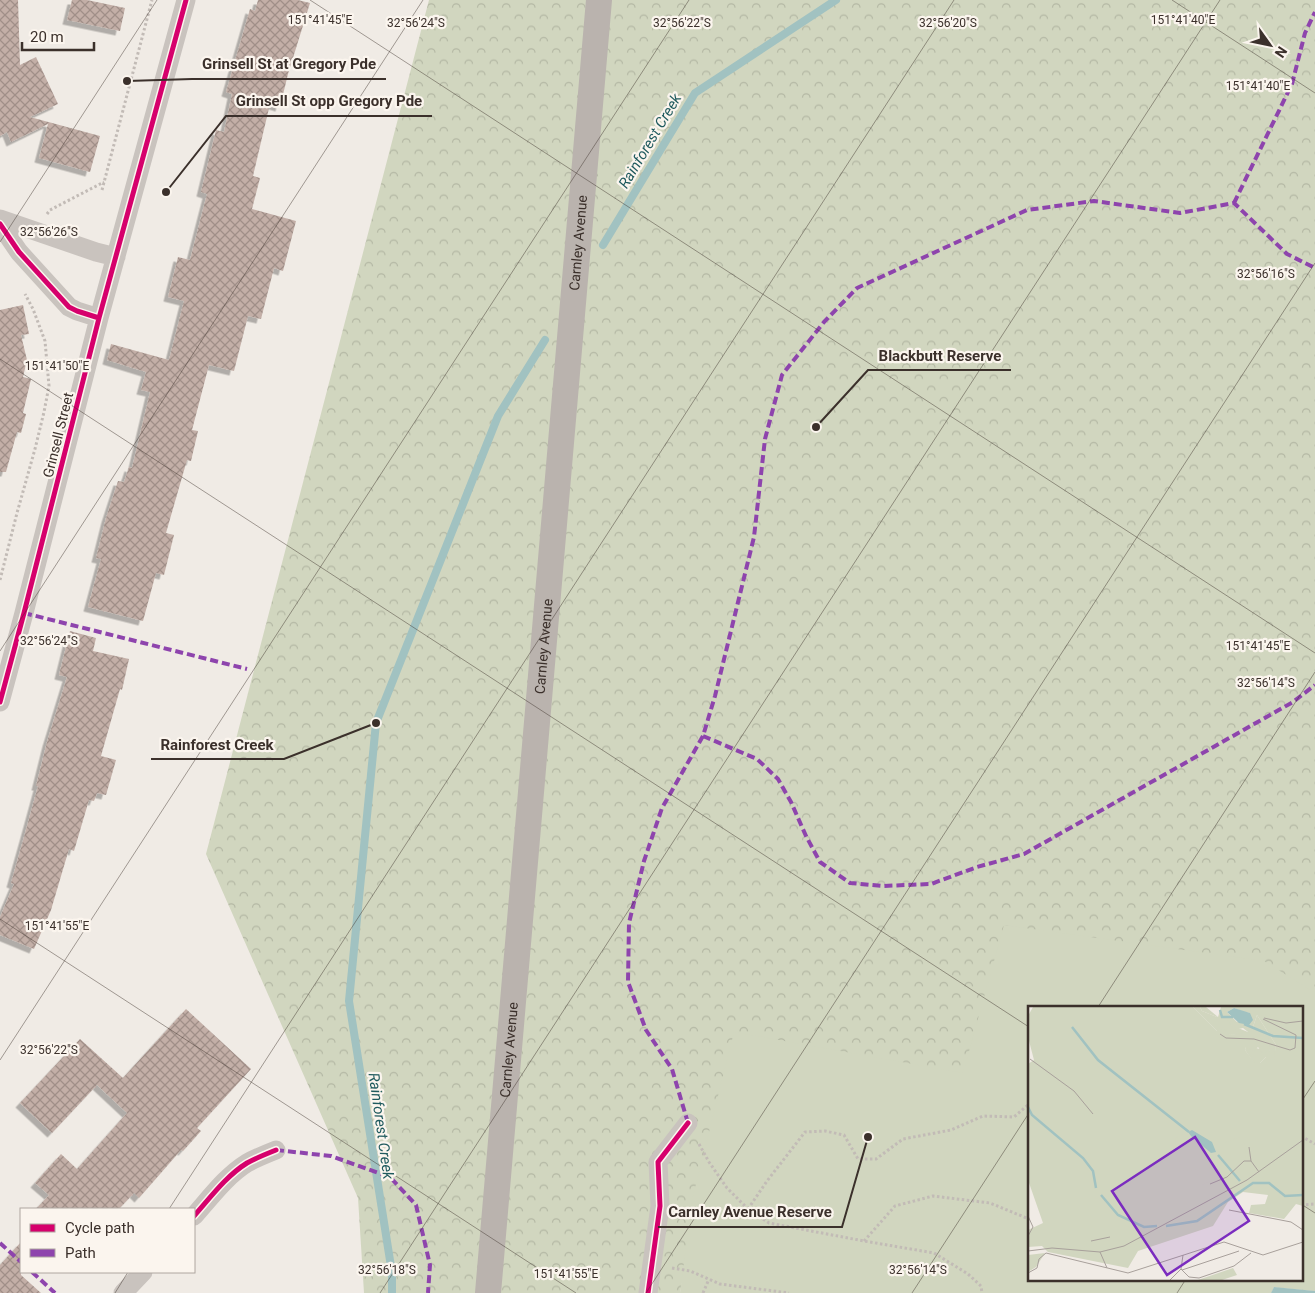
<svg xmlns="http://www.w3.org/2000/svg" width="1315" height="1293" viewBox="0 0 1315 1293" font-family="Roboto,sans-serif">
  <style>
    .forest { fill: url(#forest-crowns); fill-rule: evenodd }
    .green { fill: #d1d6bf; fill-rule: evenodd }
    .water { fill: #a1c2c1 }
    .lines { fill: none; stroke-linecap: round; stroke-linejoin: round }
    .stream { stroke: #a1c2c1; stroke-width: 8 }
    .building { fill: url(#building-cross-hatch); filter: url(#shadow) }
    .path { stroke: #c2bbb6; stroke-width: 3; stroke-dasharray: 2.5 2.5; stroke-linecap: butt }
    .street { stroke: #c9c3be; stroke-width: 19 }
    .secondary { stroke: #bab3ae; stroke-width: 26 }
    .quiet { stroke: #8e44ad; stroke-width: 4; stroke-dasharray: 8 4; stroke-linecap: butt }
    .cycleway-casing { stroke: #fbf5ee; stroke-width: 8 }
    .cycleway { stroke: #d6006c; stroke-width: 5 }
    .ticks { fill: none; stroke: #3b302b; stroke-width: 1; stroke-opacity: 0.45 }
    .labels { text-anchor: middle; stroke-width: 4.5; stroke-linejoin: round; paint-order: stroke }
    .street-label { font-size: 14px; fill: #3b302b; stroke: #fbf5ee }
    .water-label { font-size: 15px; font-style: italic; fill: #1f5a5e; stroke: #fbf5ee }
    .inset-river { fill: none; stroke: #a1c2c1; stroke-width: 2.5 }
    .inset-road { fill: none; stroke: #a8a09b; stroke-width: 1 }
    .view { fill: #7b2cbf; fill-opacity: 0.15; stroke: #7b2cbf; stroke-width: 2.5 }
    .inset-edge { fill: none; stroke: #3b302b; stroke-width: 2.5 }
    .ticks-label { font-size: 12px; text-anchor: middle; fill: #3b302b; stroke: #fbf5ee; stroke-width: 4.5; stroke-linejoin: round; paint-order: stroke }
    .leader { fill: none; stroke: #3b302b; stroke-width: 2 }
    .callout-dot { fill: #3b302b; stroke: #fbf5ee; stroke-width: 2 }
    .callout-label { font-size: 15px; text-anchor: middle; font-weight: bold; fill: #3b302b; stroke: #fbf5ee; stroke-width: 4.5; stroke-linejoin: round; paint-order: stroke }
  </style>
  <defs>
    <pattern id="forest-crowns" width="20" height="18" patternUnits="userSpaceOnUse" patternTransform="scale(1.25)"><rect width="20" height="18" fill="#d1d6bf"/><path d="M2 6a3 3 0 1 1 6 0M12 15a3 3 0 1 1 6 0" fill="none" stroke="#b4b8a4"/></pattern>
    <pattern id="building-cross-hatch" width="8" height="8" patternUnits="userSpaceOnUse" patternTransform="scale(1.25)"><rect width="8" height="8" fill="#c3afa7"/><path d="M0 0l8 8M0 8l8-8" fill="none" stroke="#a08f88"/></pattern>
    <filter id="shadow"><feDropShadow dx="-4.5" dy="4.5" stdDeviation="0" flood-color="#0004"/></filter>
  </defs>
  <rect width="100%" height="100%" fill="#f0ebe5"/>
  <path class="forest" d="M429,0H1315V1291L1274,1287L1271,1293H745L683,1277L680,1293H364L358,1198L206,854ZM1029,1007H1301V1279H1029Z"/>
  <path class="green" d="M1004,925L1264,961L1315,993V1291L1274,1287L1271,1293H680L692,1200L734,1032L963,1073ZM1029,1007H1301V1279H1029Z"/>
  <path class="water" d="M1274,1287L1315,1291V1293H1271Z"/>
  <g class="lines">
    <path class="stream" d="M603,245L695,93L836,0
      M392,1293V1273L349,1001L376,723L498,416L545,340"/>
  </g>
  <path class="building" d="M0,0H18L20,65L36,57L58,104L30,117L100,136L90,172L39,158L48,124L11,142L7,132L0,136Z
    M72,0H87L125,8L120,31L67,20Z
    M258,0H298L310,3L288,74L280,107L270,104L253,176L260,178L252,209L296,221L283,271L274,268L261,319L248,316L234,371L209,365L192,430L198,431L191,461L187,460L166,533L174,535L164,575L156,573L143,621L88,607L101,559L96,558L106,518L118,481L124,482L129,467L132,468L150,392L141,390L146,372L107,360L111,344L169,360L184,301L168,297L178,257L190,260L207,194L201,192L216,130L224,132L232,94L226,92L250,9L255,11Z
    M23,305L29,334L21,335L27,360L23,377L31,379L23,413L26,414L21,433L17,432L6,472H0V310Z
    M70,631L96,638L93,651L129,659L122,690L120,689L101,756L116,760L106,795L97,793L94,801L89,800L74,851L69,849L51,910L34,949L0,935V917L14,884L11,883L24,837L38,786H36L47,742L67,677L59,675Z
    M186,1009L251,1069L197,1128L201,1131L183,1151L181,1150L139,1198L134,1193L119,1209H36L49,1195L35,1183L61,1154L77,1169L127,1113L97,1085L52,1133L20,1103L80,1039L123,1078Z
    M21,1242V1275L41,1293H0V1265Z"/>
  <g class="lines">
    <path class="path" d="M102,190L152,0
      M47,214L50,210L104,182
      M0,580L17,513L35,449L44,412L49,386L45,341L33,309L25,294
      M1301,1136L1315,1144
      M699,1144L709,1162L727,1188L748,1209L769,1223L864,1241L934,1253L968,1274L981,1286L982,1293
      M1301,1205L1315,1204
      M748,1209L767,1181L805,1132L825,1131L844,1135L858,1159H876L903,1139L951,1130L983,1116L1014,1117L1029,1104
      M864,1241L895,1206L933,1196L990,1203L1029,1219
      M672,1268L690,1271L720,1284L789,1293
      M703,1293L709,1279"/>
    <path class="street" d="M0,219L96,252L116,257
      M0,224L19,252L69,307L77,311L99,318
      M0,702L24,613L99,318L186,0
      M194,1216C210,1198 226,1176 247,1163C256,1158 266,1154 276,1150
      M123,1293L143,1272
      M648,1293L660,1206L658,1162L688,1123"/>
    <path class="secondary" id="s1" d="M488,1293L599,0"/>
    <path class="quiet" d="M1234,203L1292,84L1305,33L1315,12
      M24,613L247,669
      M703,736L757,759L778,779L791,802L806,836L820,862L850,883L882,886L931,884L977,867L1024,854L1293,702L1315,685
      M688,1123L672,1069L646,1030L628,982L629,923L644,861L662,808L703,736L715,696L754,537L765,439L782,375L824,322L857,288L1027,210L1094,201L1180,213L1234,203L1287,254L1315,268
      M276,1150L331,1156L390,1177L416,1205L430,1265L428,1293
      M0,1243L21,1262
      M32,1272L55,1293"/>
    <g class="cycleway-casing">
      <path id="cycleway" d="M0,224L19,252L69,307L77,311L99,318
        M0,702L24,613L99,318L186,0
        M194,1216C210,1198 226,1176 247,1163C256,1158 266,1154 276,1150
        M648,1293L660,1206L658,1162L688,1123"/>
    </g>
    <use href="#cycleway" class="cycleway"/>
  </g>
  <path class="ticks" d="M310,0L1315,653M1172,0L1315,93M0,242L157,0M0,359L1029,1027M0,651L423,0M0,919L576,1293M1098,1007L1315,672M0,1060L689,0M1301,1102L1315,1081M1301,1204L1315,1213M169,1209L954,0M115,1293L128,1272M380,1293L1220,0M646,1293L1315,263M912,1293L1029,1113M1177,1293L1186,1279"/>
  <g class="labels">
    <g class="street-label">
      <text dy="5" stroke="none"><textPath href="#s1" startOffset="1054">Carnley Avenue</textPath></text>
      <text transform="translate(58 435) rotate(-76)" y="5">Grinsell Street</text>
      <text dy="5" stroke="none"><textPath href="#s1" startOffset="649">Carnley Avenue</textPath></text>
      <text dy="5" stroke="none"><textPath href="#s1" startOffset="244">Carnley Avenue</textPath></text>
    </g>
    <g class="water-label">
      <text transform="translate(650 141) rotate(-59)" y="5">Rainforest Creek</text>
      <text transform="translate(381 1126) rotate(82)" y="5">Rainforest Creek</text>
    </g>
  </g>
  <g transform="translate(1028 1006)">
    <rect width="275" height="275" fill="#f0ebe5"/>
    <path d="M165,1H172L174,5L189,11H198L210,22L220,26L219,28L202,29L189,25ZM229,9L248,39L247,52L238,51L232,57H226L217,44L218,40L242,45L230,24L225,21Z" fill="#d1d6bf"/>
    <path d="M5,1H165L189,25L197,23L202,29L220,26L215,22L206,24L198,11H189L174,5L172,1H178L190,11L193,1H275V200L268,198L256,213L221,207L223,199L237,198L240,189L215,186L200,196L185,220L110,245L100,262L20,246L14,240L0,241V224L15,217L0,174V58L6,54L0,31V10ZM206,2L216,6L222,7L209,16L199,6ZM229,9L248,39L246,51H238L232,57H227L217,44L218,41L226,46L230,41L234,47L242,45L240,31L225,21ZM17,247L8,261L0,266V249Z" fill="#d1d6bf" fill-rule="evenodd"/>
    <path d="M156,128L188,146L195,137L211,131L216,137L218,153L202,167L174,179L167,163L156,166L148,148L147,132ZM205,262L209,269L194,274H170Z" fill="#d1d6bf"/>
    <path d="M206,2L222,7L225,14L221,19L211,17L199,6ZM164,124L184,136L188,146L183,147L163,130L160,126Z" fill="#a1c2c1"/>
    <path class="inset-river" d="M192,4L194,11H205M216,18L245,30L275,32M44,21L70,54L161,126M0,101L4,109L55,152L65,165L68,182M190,149L212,175M73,189L90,209L116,221L129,220M138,220L169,215L225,177H241L257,190L275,189"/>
    <path class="inset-road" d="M236,12L258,17L275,15M235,13L268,29M192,28L198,32L226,33L262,44L267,42L268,29M2,53L46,85L65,108M221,141L223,155L231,166M182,178L199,171L216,155H223M201,204L263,216L275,224M0,210L5,221L0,230M63,235L82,231M0,245L24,242L72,246L96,240L219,174L275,134M72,246L79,262M153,263L161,271L171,272L206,260L223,247M154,264L211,245M0,267L9,262L11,253L18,247L100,267L196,236L235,249L275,236M142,274L153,263L155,249"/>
    <path class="view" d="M167,131L221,215L139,269L84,185Z"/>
    <rect width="275" height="275" class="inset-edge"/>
  </g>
  <g class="ticks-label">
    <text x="1183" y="24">151°41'40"E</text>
    <text x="320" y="24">151°41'45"E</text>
    <text x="682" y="27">32°56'22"S</text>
    <text x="416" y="27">32°56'24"S</text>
    <text x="948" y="27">32°56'20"S</text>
    <text x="1258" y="90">151°41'40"E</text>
    <text x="49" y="236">32°56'26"S</text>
    <text x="1266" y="278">32°56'16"S</text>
    <text x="57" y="370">151°41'50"E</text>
    <text x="49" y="645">32°56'24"S</text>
    <text x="1258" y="650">151°41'45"E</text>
    <text x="1266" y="687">32°56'14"S</text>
    <text x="57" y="930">151°41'55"E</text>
    <text x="49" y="1054">32°56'22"S</text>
    <text x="387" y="1274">32°56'18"S</text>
    <text x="918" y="1274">32°56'14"S</text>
    <text x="566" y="1278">151°41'55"E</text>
  </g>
  <path class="leader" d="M127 81L192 79H386M166 192L226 116H432M816 427L868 370H1011M376 723L284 759H151M868 1137L842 1227H658"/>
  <g class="callout-dot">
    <circle cx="127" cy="81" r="5"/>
    <circle cx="166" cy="192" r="5"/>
    <circle cx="816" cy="427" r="5"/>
    <circle cx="376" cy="723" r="5"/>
    <circle cx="868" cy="1137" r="5"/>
  </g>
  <g class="callout-label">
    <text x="289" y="69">Grinsell St at Gregory Pde</text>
    <text x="329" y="106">Grinsell St opp Gregory Pde</text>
    <text x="940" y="361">Blackbutt Reserve</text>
    <text x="217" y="750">Rainforest Creek</text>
    <text x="750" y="1217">Carnley Avenue Reserve</text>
  </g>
  <rect x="20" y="1208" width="175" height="65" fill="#fbf5ee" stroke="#aea6a0"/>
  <rect x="30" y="1224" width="25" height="8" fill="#d6006c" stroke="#aea6a0"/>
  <text x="65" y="1233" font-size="15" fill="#3b302b">Cycle path</text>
  <rect x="30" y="1249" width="25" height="8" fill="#8e44ad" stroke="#aea6a0"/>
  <text x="65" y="1258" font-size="15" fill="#3b302b">Path</text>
  <g transform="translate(1270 45) rotate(123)" stroke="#fbf5ee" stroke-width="4" paint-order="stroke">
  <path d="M0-4L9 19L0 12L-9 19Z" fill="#3b302b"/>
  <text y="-8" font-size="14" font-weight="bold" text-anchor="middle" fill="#3b302b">N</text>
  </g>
  <path d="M22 42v8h72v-8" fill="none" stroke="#3b302b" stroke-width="2.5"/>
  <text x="30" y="42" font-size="15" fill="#3b302b" stroke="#fbf5ee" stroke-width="4" paint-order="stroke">20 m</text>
</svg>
